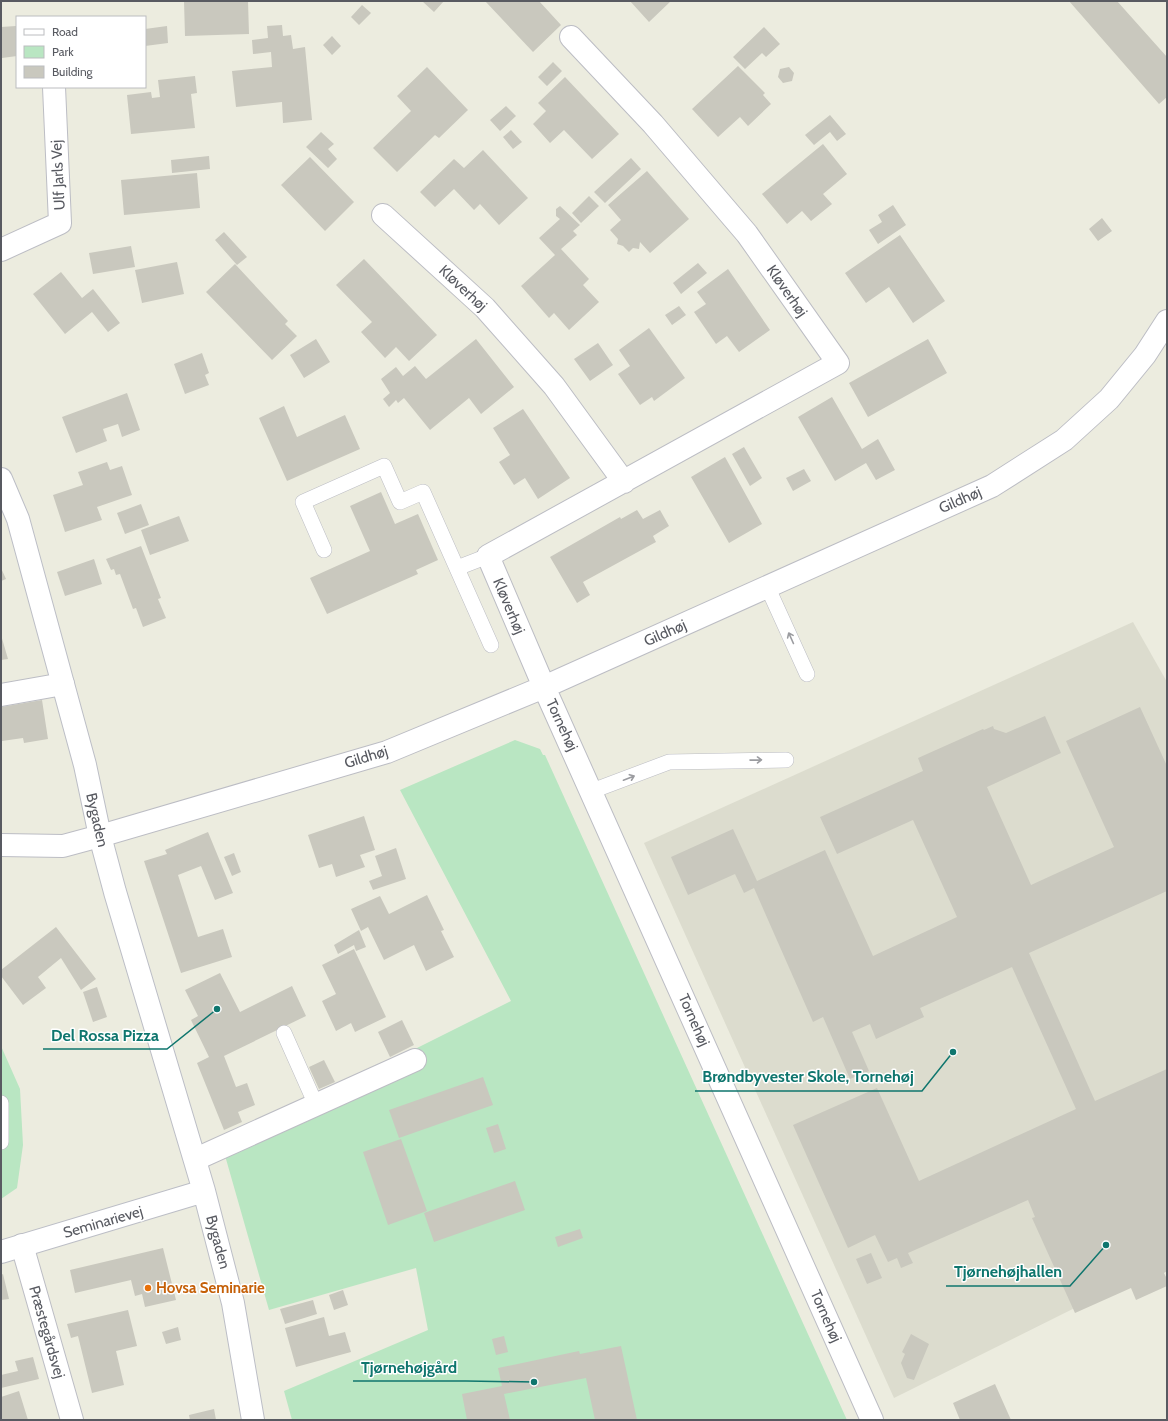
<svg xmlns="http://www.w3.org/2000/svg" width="1168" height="1421" viewBox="0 0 1168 1421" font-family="Cabin,sans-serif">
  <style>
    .education { fill: #dcdcce }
    .green { fill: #b9e6c2 }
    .building { fill: #c9c8be }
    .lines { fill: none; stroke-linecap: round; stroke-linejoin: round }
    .lane-casing { stroke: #bcbdc4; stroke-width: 16 }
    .street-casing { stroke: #bcbdc4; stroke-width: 24 }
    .secondary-casing { stroke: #bcbec6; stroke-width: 24 }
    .lane { stroke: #fff; stroke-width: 15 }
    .street { stroke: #fff; stroke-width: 22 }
    .secondary { stroke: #fff; stroke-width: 22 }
    .oneway { stroke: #9b9ca0 }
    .food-dot { fill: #e8710a; stroke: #fff; stroke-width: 1.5 }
    .labels { text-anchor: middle; stroke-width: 3; stroke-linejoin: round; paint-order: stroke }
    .street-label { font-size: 15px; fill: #585a61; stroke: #fff }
    .food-label { font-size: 15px; font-weight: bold; fill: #c56008; stroke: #fff; text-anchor: start }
    .leader { fill: none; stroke: #0f766e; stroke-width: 1.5 }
    .callout-dot { fill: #0f766e; stroke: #fff; stroke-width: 1.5 }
    .callout-label { font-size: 16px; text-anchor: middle; font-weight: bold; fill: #0f766e; stroke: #fff; stroke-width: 3; stroke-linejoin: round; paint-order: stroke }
  </style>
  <rect width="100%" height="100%" fill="#ececdf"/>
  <path class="education" d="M1133,622L1167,682V1262L894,1398L644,843Z"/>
  <path class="green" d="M515,740L540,749L543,755H545L847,1420H292L284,1391L428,1330L416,1268L269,1310L224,1152L335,1089L511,1001L400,790Z
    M1,1046L20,1089L23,1145L17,1188L1,1199Z"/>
  <path class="building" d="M184,1H248L249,34L185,36Z
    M422,1H444L434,12Z
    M485,1H539L561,25L533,52Z
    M630,1H671L649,22Z
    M1069,1H1117L1167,57V97L1159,104Z
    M362,5L371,13L359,25L351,17Z
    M282,25L283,36L291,35L293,49L305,47L312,120L283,123L282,102L236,107L232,71L272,67L271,52L253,54L252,40L268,38L267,26Z
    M16,26L17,56L2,58L1,27Z
    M167,26L168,43L145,46V29Z
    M764,27L780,44L766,57L762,53L745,69L733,57Z
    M332,36L341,46L332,55L323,45Z
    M553,62L562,71L547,86L538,77Z
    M738,66L765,93L763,95L771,104L748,126L740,117L718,137L692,109Z
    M427,67L468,110L439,138L435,135L397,172L373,148L411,111L397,96Z
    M789,67L794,73L792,81L783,83L778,77L780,69Z
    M195,76L197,93L191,94L195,128L131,134L127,95L151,92L152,98L160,97L158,80Z
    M565,77L619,134L592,159L564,130L550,143L533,124L546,111L538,103Z
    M506,106L516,116L500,131L490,120Z
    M830,115L846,134L837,141L830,132L814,145L805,135Z
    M511,130L522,142L513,149L503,137Z
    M321,132L334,144L328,149L337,159L328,168L306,147Z
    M823,144L847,174L823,194L832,204L811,221L802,211L787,224L762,194Z
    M483,150L528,198L499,225L480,204L474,210L454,189L435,207L420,192L454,159L464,168Z
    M209,156L210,169L172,173L171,160Z
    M310,157L354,202L325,231L281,185Z
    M631,158L641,169L605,203L594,192Z
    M647,171L689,219L650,253L640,242L639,249L633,248L629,252L623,246L617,244L618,239L610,230L621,220L608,205Z
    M197,173L200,208L124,215L121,180Z
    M589,196L599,206L581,223L572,213Z
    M893,205L906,225L878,244L869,230L882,222L878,215Z
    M560,206L580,225L573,231L577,235L561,249L589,279L583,285L599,302L569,330L554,313L549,318L521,286L555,255L539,238L560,219L556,216V209Z
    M1102,218L1112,231L1098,241L1089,229Z
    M224,232L247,257L237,265L215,240Z
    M900,235L945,301L913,323L889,287L866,303L845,273Z
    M131,246L135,267L93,274L89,253Z
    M364,259L437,335L409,361L396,347L385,358L361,332L372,322L336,285Z
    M177,262L184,294L142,303L135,270Z
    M698,263L707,273L681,294L673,283Z
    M235,264L288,321L285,324L297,336L272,360L206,292Z
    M728,269L770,330L739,352L727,336L716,344L694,312L706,304L697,292Z
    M61,272L82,298L93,289L120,323L108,332L92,312L65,334L33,294Z
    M679,306L686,315L672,325L665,315Z
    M649,328L685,378L654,401L652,397L640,405L618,374L630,366L619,350Z
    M316,339L330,362L304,378L290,355Z
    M476,339L514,387L481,414L469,398L430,430L404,398L398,403L396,400L389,407L383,399L390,393L381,379L396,367L403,376L415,366L426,379Z
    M928,339L947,373L868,417L849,383Z
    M598,343L613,365L590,381L574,359Z
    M202,353L209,373L205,375L209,385L185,394L174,364Z
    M127,393L140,430L122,437L118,424L103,429L107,441L76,453L62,417Z
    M832,397L862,449L878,439L895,470L876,480L866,463L835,481L798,417Z
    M284,406L297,437L345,415L360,449L287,481L259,418Z
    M523,409L570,478L538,499L525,478L514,485L499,462L510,455L493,428Z
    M744,447L762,478L750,486L732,454Z
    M725,457L762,524L729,543L691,477Z
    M107,462L110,470L122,466L132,495L97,507L102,520L65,532L53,495L83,485L78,472Z
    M804,469L811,481L793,491L786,478Z
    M381,492L395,524L418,514L438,560L416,570L418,574L327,614L310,578L370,551L350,506Z
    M141,504L149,525L125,534L117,513Z
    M637,510L643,519L660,510L669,526L653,536L656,542L583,582L590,595L577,603L550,557L620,517L621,519Z
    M179,516L189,541L150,555L141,530Z
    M141,546L161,598L158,599L166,618L143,627L136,608L133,609L120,574L116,575L114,569L111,570L106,559Z
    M94,559L102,584L65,596L57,572Z
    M1,568L6,579L1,581Z
    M1,635L8,659L1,660Z
    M42,700L48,739L24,743L23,738L2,741L1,707Z
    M1140,707L1167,766V891L1029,953L1095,1101L1167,1069V1271L1164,1273L1167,1279V1286L1136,1300L1131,1288L1075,1313L1032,1218L1035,1217L1028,1200L908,1253L913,1263L901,1268L897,1258L888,1262L875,1235L848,1248L793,1125L877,1088L919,1181L1076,1109L1012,967L920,1008L924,1017L876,1039L870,1024L852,1032L869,1071L850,1079L823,1017L813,1022L754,888L744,893L735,874L688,895L671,857L733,829L757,881L825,850L873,956L957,917L913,820L837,854L820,817L923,771L918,758L983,729L984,730L993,726L994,729L1006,733L1045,716L1061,753L987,787L1031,885L1114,847L1066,741Z
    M364,816L375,850L360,855L365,867L336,877L332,864L319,868L308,835Z
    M208,832L233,893L215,900L201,866L178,875L198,937L223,929L232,957L181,973L144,861L167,854L165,850Z
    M396,848L406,879L373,890L369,881L382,876L375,856Z
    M234,853L241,872L232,876L224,857Z
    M427,895L444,930L441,931L454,957L426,971L414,945L384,960L368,927L361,931L351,909L380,896L389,914Z
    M56,927L96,979L81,990L61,958L38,977L46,988L23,1005L1,976V970Z
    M359,930L366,947L356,951L354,945L338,954L334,945Z
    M354,949L386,1017L355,1032L351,1023L336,1031L322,1001L336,994L322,965Z
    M220,973L240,1012L292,986L306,1016L224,1056L236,1087L247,1083L255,1105L238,1112L242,1122L224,1130L197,1063L209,1057L191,1020L198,1016L185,990Z
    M97,987L107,1017L93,1022L83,992Z
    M402,1020L414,1045L390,1057L378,1032Z
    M324,1060L335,1082L319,1089L309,1067Z
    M483,1077L493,1105L399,1138L389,1110Z
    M498,1124L506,1149L494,1153L486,1128Z
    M401,1139L427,1211L388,1225L363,1152Z
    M515,1181L525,1210L434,1242L424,1213Z
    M580,1229L583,1238L558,1247L555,1237Z
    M163,1248L176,1300L145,1307L142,1294L135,1296L131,1280L75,1293L70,1270Z
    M871,1253L882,1278L867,1284L856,1259Z
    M3,1274L9,1299L1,1300V1275Z
    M343,1290L348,1305L334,1310L329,1295Z
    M313,1300L317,1314L285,1324L280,1309Z
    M128,1310L137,1346L116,1351L124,1385L92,1393L78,1336L71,1338L67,1324Z
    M324,1317L329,1336L345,1332L351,1352L296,1367L285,1328Z
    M178,1327L181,1340L166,1344L162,1332Z
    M911,1334L929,1344L914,1380L907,1378L901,1363L905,1354L902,1352Z
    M504,1336L508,1352L496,1355L492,1339Z
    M621,1346L637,1420H595L586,1378L504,1394L510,1420H467L462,1394L502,1386L498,1368L579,1351L580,1354Z
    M33,1357L39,1379L1,1388V1375L18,1371L15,1361Z
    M995,1384L1011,1420H960L953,1403Z
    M19,1391L28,1420H1V1397Z
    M214,1409L216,1420H190L189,1415Z"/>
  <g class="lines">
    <g class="lane-casing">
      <path id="lane" d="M324,550L303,502L384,466L400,502L423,492L491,645
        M457,568L488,556
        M767,586L807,674
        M592,791L669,762L786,760
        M284,1033L316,1105
        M1,1103V1142"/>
    </g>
    <g class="street-casing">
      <path id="street" d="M571,37L653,124L747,234L838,363L488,556L544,687L872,1420
        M383,215L485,308L554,386L624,482
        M1,250L60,223L54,87
        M1,695L63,684
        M1,845L63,846L100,836L387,752L544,687L992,486L1064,440L1109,399L1145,355L1167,321
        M196,1159L415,1060
        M22,1245L72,1420"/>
    </g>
    <g class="secondary-casing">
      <path id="secondary" d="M1,479L18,519L85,765L100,836L115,892L204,1191L233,1303L253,1420
        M1,1252L204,1191"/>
    </g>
    <use href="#lane" class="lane"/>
    <use href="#street" class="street"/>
    <use href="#secondary" class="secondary"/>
  </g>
  <defs><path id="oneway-shaft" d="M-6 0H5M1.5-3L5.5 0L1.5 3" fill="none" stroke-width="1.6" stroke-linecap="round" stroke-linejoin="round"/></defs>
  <g class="oneway">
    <use href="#oneway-shaft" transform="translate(791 638) rotate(-114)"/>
    <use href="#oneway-shaft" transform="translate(756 760) rotate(-1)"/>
    <use href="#oneway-shaft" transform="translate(629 778) rotate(-21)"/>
  </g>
  <circle class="food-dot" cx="148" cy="1288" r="4"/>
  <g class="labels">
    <g class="street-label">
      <text transform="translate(58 175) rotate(-93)" y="5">Ulf Jarls Vej</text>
      <text transform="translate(463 288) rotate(43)" y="5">Kløverhøj</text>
      <text transform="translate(787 291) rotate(55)" y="5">Kløverhøj</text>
      <text transform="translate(960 500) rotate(-24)" y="5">Gildhøj</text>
      <text transform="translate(509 606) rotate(67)" y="5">Kløverhøj</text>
      <text transform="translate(665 633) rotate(-24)" y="5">Gildhøj</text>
      <text transform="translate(562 725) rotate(65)" y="5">Tornehøj</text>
      <text transform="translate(366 757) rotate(-17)" y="5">Gildhøj</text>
      <text transform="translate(97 820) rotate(77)" y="5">Bygaden</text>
      <text transform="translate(694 1020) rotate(66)" y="5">Tornehøj</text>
      <text transform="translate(103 1222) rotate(-16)" y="5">Seminarievej</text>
      <text transform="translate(218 1242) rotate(75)" y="5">Bygaden</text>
      <text transform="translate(826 1316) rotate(66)" y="5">Tornehøj</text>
      <text transform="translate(47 1332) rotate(74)" y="5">Præstegårdsvej</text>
    </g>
    <g class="food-label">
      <text x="156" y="1293">Hovsa Seminarie</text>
    </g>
  </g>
  <path class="leader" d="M217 1009L167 1049H43M953 1052L922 1091H695M1106 1245L1070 1286H946M534 1382L466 1381H353"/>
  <g class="callout-dot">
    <circle cx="217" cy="1009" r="4"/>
    <circle cx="953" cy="1052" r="4"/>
    <circle cx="1106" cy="1245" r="4"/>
    <circle cx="534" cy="1382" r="4"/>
  </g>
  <g class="callout-label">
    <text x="105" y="1041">Del Rossa Pizza</text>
    <text x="808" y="1082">Brøndbyvester Skole, Tornehøj</text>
    <text x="1008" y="1277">Tjørnehøjhallen</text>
    <text x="409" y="1373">Tjørnehøjgård</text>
  </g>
  <rect width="1168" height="1421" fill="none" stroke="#585a61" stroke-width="4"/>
  <rect x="16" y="16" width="130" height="72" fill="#ffffff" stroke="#bcbdc0"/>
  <rect x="24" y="29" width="20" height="6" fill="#ffffff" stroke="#bcbdc0"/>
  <text x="52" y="36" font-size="12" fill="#585a61">Road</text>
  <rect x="24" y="46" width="20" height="12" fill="#b9e6c2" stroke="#bcbdc0"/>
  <text x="52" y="56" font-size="12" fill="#585a61">Park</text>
  <rect x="24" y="66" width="20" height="12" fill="#c9c8be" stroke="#bcbdc0"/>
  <text x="52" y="76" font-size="12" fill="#585a61">Building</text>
</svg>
